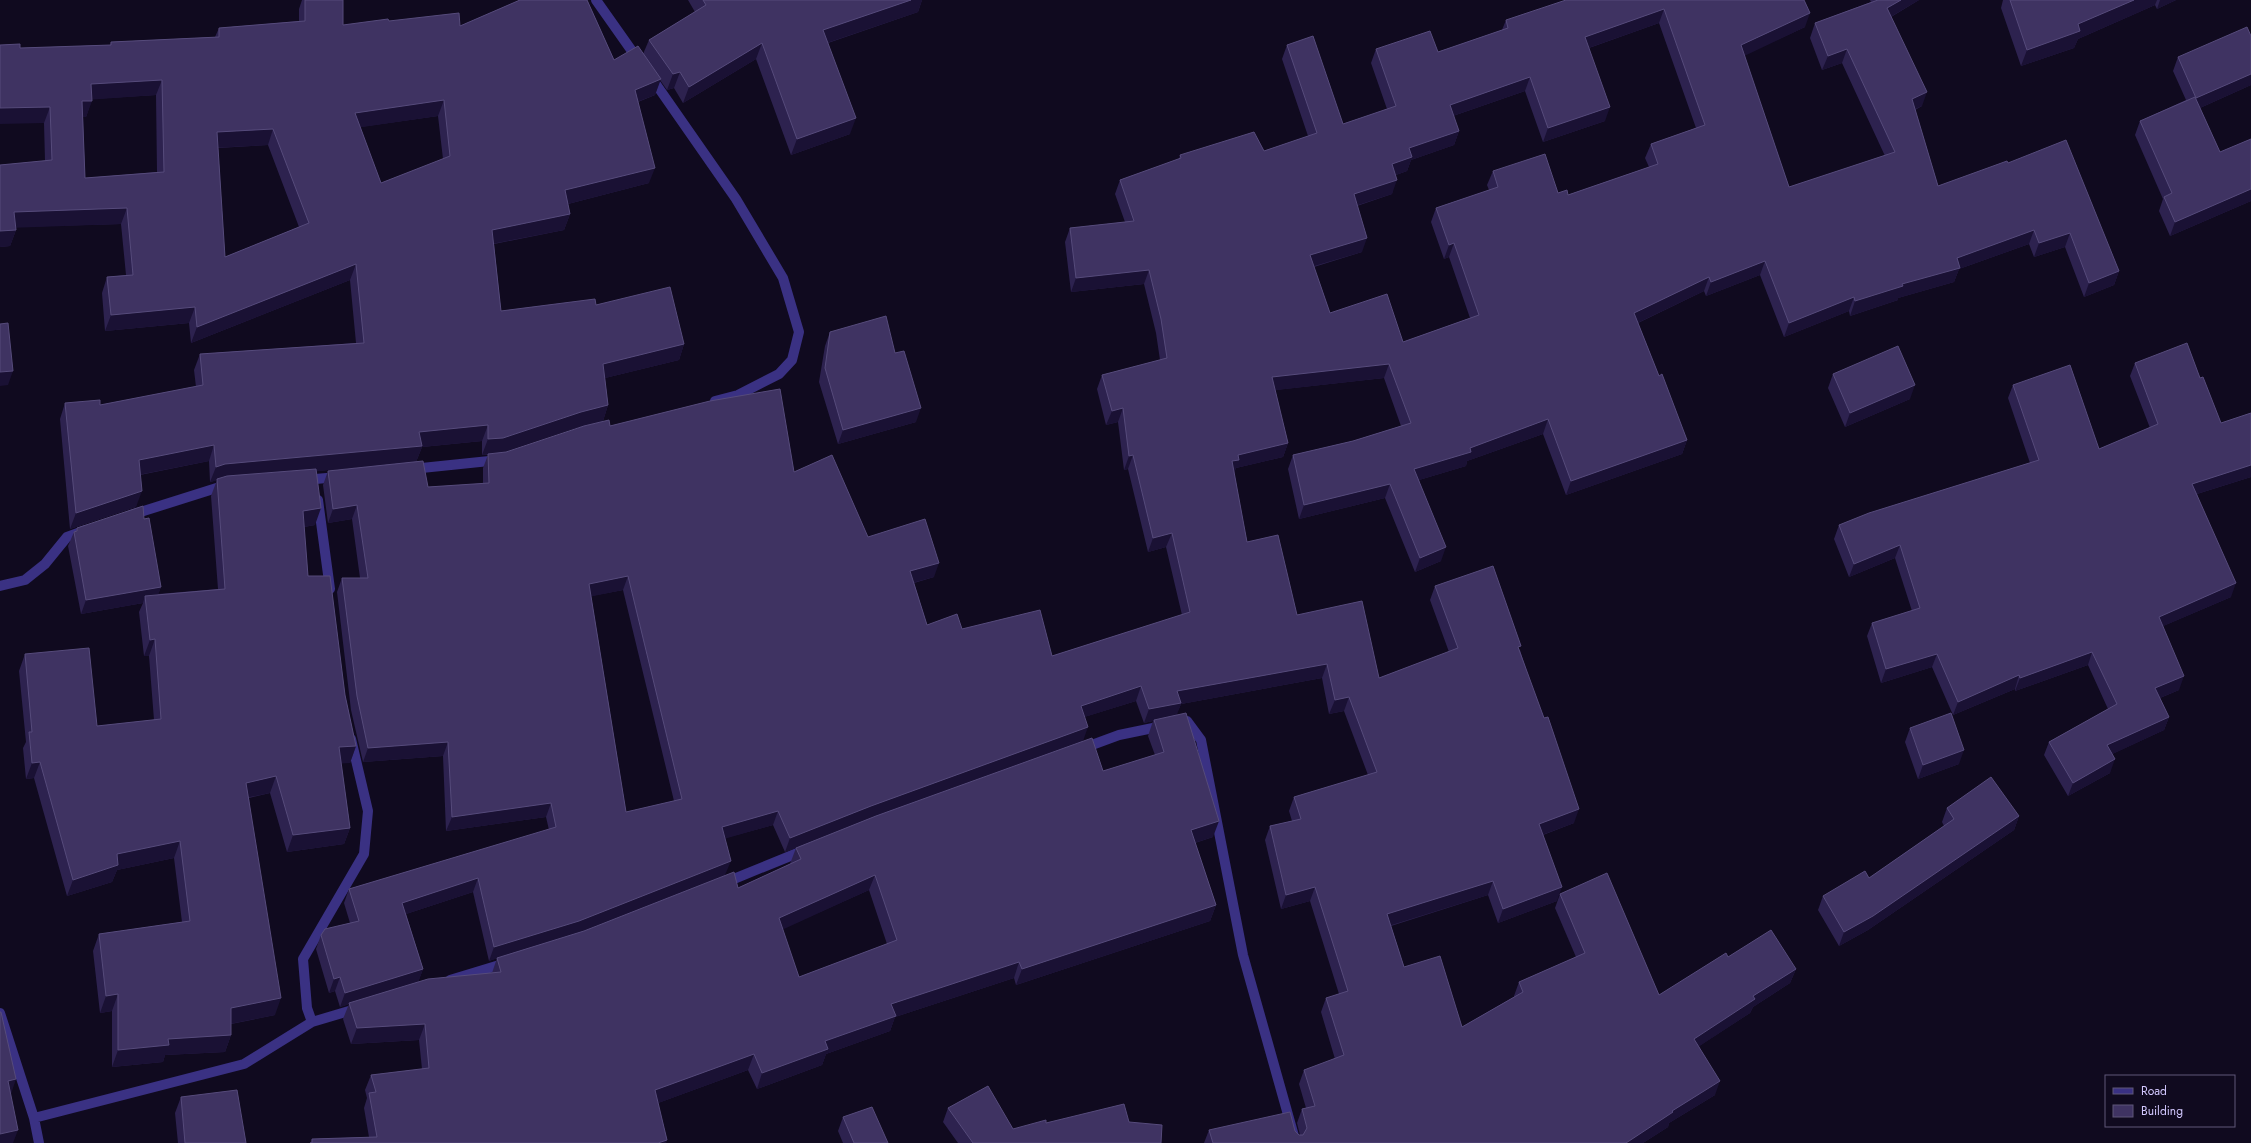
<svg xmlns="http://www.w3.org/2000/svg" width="2251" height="1143" viewBox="0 0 2251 1143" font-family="Jost,sans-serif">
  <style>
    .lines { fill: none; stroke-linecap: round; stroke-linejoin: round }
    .street { stroke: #3a3183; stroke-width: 10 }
    .wall { fill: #2d224f; fill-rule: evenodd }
    .shaded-wall { fill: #1a1134 }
    .building { fill: #3f3362; stroke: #564b7b; fill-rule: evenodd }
  </style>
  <rect width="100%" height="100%" fill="#100a1f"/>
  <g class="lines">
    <path class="street" d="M596,0L639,61
      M651,77L736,199L783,278L799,332L792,360L779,374L738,395L715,401
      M412,469L499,460
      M304,480L338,477
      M318,500L330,589
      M131,515L226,485
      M0,586L25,580L45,564L67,537L86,530
      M1081,749L1119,735L1187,721L1201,740L1243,955L1296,1143
      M724,883L805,850
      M450,980L506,963
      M0,1013L34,1118L39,1143
      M312,1022L307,1008L303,959L364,854L368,811L351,739
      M34,1118L244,1064L312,1022L359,1008"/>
  </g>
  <path class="wall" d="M302,0H343V25L389,21L460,26L518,1V0H587L614,60L643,54L649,40L695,12L688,0H922L918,12L828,43L850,134L791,155L756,59L683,103L674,88L667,90L660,80L655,95L638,102L649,183L568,204L570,214L564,230L494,244L501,311L596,305L684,344L679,360L605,378L608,405L603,421L575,428L500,453L506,452L610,426L794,472L868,537L934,577L914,583L927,625L962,629L1052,656L1182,615L1166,547L1148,552L1128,469L1124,470L1118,422L1106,425L1097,389L1102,375L1160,360L1156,333L1144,284L1071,292L1065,242L1070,228L1125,222L1115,194L1120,180L1179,159L1180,155L1264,151L1308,136L1282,59L1287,45L1343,124L1387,109L1371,63L1376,49L1438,52L1502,30L1506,20L1804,0L1805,27L1744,55L1789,187L1885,156L1842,63L1822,70L1810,38L1815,23L1871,2L1870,0H1919L1891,17L1922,106L1915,110L1938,186L2008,163L2119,271L2114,285L2084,297L2065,247L2034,257L2029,244L1959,269L1954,282L1898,298V300L1850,316L1849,311L1784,337L1760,275L1706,296L1704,291L1638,323L1659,376L1687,440L1682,454L1566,495L1543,434L1467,461L1466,466L1419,480L1441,561L1415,572L1385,498L1299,519L1288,469L1293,455L1353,441L1401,426L1384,378L1275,390L1288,443L1283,457L1236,468L1234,472L1247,542L1297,615L1379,678L1449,652L1430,600L1435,586L1520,650L1574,823L1543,835L1557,901L1498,923L1488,895L1391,926L1404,967L1462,1027L1514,997V996L1519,982L1576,957L1555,908L1560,894L1659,995L1728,957L1796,969L1790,983L1753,1007L1750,1013L1699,1046L1715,1095L1669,1123L1668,1127L1643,1143H1204L1209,1130L1295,1131L1299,1135H1300L1297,1123L1302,1109L1306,1108L1299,1084L1304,1070L1335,1059L1321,1012L1326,998L1339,994L1310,901L1281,909L1265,840L1270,826L1292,821L1289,811L1294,797L1368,775L1344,711L1329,714L1322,678L1181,704L1176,715L1213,837L1195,843L1216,905L1210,921L1016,985L1014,978L895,1017L890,1031L826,1054L822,1065L757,1089L748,1070L658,1103L667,1140L311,1143L312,1139L369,1137L364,1108L367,1098L365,1090L371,1075L422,1069L419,1040L351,1044L343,1019L349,1004L340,1007L335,991L329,993L316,949L321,935L350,923L344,903L349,889L549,830L546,817L446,831L443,756L363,762L351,710L337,592L342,578H360L352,519L328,523L323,485L328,471L385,465L317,471L315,525L304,527L308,576L345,695L356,746L350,763H341L350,828L344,844L287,852L270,793L249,798L275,1015L231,1024V1035L225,1052L165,1055L163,1062L112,1067V1011L100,1013L93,951L99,934L182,922L174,858L117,870L112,882L67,896L34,778L26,779L23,748L26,742L19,671L25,654L97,726L154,720L149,656H144L139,612L143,603L81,614L68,546L74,532L76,531L77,528L144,519L161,587L158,594L218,589L211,496L217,480L210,482L209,461L140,475L136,507L70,529L60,419L65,403L100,405L196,387L194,370L200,354L356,343L350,280L191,343L189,323L105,331L102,293L107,277L126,275L121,224L15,227L16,230L10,246L0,247V165L45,161L44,123L20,48L110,45L111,42L215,37L219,28L299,21V9ZM1659,23L1696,128L1651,144L1645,158L1649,167L1568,195L1558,193L1493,171L1487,185L1489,190L1436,208L1431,222L1444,259L1449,257L1470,318L1403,342L1330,313L1314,267L1362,252L1357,206L1392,194L1396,175L1407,171L1411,160L1454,145L1459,131L1453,116L1525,91L1543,142L1605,121L1589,48ZM156,95L157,172L85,178L83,117H86L92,99ZM438,116L443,159L381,183L360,127ZM268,145L299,227L225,257L218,148ZM482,441V455H488L483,468V484L428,487L416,462L422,447ZM623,590L674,801L626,812L591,596ZM1136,701L1144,723L1153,721L1148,736L1155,755L1103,771L796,848L790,864L738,888L578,933L725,875V838L773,825L785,852L866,820L1083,741L1084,717ZM869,890L887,944L799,977L782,929ZM473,892L489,961L497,958L492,973L418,982L423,969L406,914Z
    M2003,0H2176L2157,9L2155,5L2078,39L2074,48L2021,66L2001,8Z
    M2251,36V85L2200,108L2220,152L2251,139V201L2170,236L2159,211L2163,199L2135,135L2140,121L2186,100L2173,71L2178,57Z
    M830,332L916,422L838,444L819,382L825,346Z
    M2135,363L2200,378L2221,423L2251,413V477L2197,494L2231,597L2163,626L2179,690L2160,698L2169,717L2164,730L2112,754L2110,773L2068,796L2044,755L2049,742L2108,709L2088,665L2015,691V689L1953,715L1932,667L1881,683L1867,636L1872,623L1912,611L1895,558L1849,577L1834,539L1839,525L2030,463L2008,398L2013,385L2099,449L2150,428L2130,376Z
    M1833,374L1910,399L1845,427L1828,388Z
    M1910,728L1959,764L1918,779L1905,742Z
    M1947,808L2019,816L2014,830L1868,930L1839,946L1818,910L1823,896L1869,878L1944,826L1942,822Z
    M181,1097L246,1143H178L175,1113Z
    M948,1108L1013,1129L1046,1123L1129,1122L1161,1143H958L943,1122Z
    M843,1117L888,1143H843L838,1131Z"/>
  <path class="shaded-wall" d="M911,0H922L918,12L818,46L823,30Z
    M1901,0H1919L1882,22L1887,8Z
    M2134,0H2157L2155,5L2078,39L2074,48L2021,66L2027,50L2078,24Z
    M2160,0H2176L2157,9Z
    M1664,9L1659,23L1580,51L1585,37Z
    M1810,13L1805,27L1736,60L1741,45Z
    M762,43L756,59L683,103L689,87Z
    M1847,49L1842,63L1822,70L1828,56Z
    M680,72L674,88L667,90L673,74Z
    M2251,74V85L2191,112L2196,98Z
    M1530,77L1525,91L1444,119L1450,105Z
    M661,79L655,95L629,105L635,90Z
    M162,80L156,95L86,100L91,84Z
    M1927,92L1922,106L1906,113L1912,99Z
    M444,100L438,116L349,129L355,113Z
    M82,101H92L86,117H77Z
    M50,107L44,123L0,124V108Z
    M1610,107L1605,121L1543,142L1548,128Z
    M856,118L850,134L791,155L797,139Z
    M273,129L268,145L211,148L217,132Z
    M1459,131L1454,145L1411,160L1407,171L1387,178L1392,164L1409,148Z
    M655,168L649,183L560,206L565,190Z
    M1397,180L1392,194L1349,208L1354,194Z
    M2251,189V201L2170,236L2175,222Z
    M127,208L121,224L8,228L14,212Z
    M570,214L564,230L486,245L492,230Z
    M16,230L10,246L0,247V231Z
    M2034,230L2029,244L1959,269L1954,282L1898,298V300L1850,316L1855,301L1902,284L1957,258Z
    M2070,233L2065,247L2034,257L2039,243Z
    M1367,238L1362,252L1304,269L1310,255Z
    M1454,243L1449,257L1444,259L1449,245Z
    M1765,261L1760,275L1706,296L1711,282Z
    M356,264L350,280L191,343L197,327Z
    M1149,270L1144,284L1071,292L1076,278Z
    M2119,271L2114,285L2084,297L2089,283Z
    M1709,277L1704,291L1629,327L1634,313Z
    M1854,297L1849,311L1784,337L1789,323Z
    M195,307L189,323L105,331L111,315Z
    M684,344L679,360L597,380L603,364Z
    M1389,364L1384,378L1267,391L1272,377Z
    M13,371L8,385L0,386V372Z
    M1915,385L1910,399L1845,427L1850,413Z
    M608,405L603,421L575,428L498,454L482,455L488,439L581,412Z
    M921,408L916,422L838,444L843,430Z
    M1123,408L1118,422L1106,425L1112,411Z
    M1548,419L1543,434L1467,461L1466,466L1409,483L1414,469L1470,448Z
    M488,425L482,441L422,447L416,462L220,480L210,482L216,467L225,464L419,432Z
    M1687,440L1682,454L1566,495L1571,481Z
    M1288,443L1283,457L1236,468L1234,474L1232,461L1238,455Z
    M214,445L209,461L133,476L139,460Z
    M1133,455L1128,469L1124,470L1129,456Z
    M2251,465V477L2187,497L2192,484Z
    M1390,484L1385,498L1299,519L1304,505Z
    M142,491L136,507L70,529L76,513Z
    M357,505L352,519L328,523L333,509Z
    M321,508L315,525L297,528L303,511Z
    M1172,533L1166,547L1148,552L1153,538Z
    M1900,545L1895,558L1849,577L1854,564Z
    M1446,547L1441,561L1415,572L1420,558Z
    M939,563L934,577L905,585L910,571Z
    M628,576L623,590L584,598L589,584Z
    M2236,583L2231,597L2154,630L2159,617Z
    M161,587L156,601L145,596L143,603L81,614L86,600Z
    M155,639L149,656H144L150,640Z
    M2092,652L2088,665L2015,691L2020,678Z
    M1937,654L1932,667L1881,683L1886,669Z
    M1327,664L1322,678L1181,704L1176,717L1154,720L1153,721L1144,723L1149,709L1177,691Z
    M2019,675L2015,689L1953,715L1958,702Z
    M2184,676L2179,690L2150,702L2155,688Z
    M1141,686L1136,701L1075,720L1081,706Z
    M1349,697L1344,711L1329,714L1335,700Z
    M2169,717L2164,730L2102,759L2107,745Z
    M1088,727L1083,741L866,820L785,852L790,838L871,806Z
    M448,742L443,756L363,762L368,748Z
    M356,746L350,763L333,764L339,747Z
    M1964,750L1959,764L1918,779L1923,765Z
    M2115,759L2110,773L2068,796L2073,783Z
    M40,762L34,778L26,779L32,763Z
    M276,776L270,793L240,799L246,783Z
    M551,803L546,817L446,831L452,817Z
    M1579,809L1574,823L1534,838L1539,824Z
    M778,811L773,825L717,841L722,827Z
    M2019,816L2014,830L1868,930L1839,946L1844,932Z
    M1219,821L1213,837L1185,846L1191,830Z
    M350,828L344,844L287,852L293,835Z
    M180,841L174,858L117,870L112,882L67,896L73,880L117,854Z
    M731,861L725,875L574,935L489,961L494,947Z
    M875,875L869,890L773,934L779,918Z
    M478,878L473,892L397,917L402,903Z
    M1493,881L1488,895L1382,928L1387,914Z
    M1315,887L1310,901L1281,909L1286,895Z
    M1562,887L1557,901L1498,923L1503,909Z
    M1216,905L1210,921L1016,985L1022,969Z
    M1019,962L1014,978L895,1017L890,1031L826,1054L822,1065L757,1089L762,1073L825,1041L891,1004Z
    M423,969L418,983L340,1007L345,993Z
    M1796,969L1790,983L1753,1007L1750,1013L1689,1053L1694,1039L1753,996Z
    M340,977L335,991L329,993L334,979Z
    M118,994L112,1011L100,1013L106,996Z
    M281,998L275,1015L225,1025L231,1008Z
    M425,1024L419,1040L351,1044L357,1028Z
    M231,1035L225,1052L165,1055L163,1062L112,1067L118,1050L168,1039Z
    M754,1054L748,1070L650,1106L655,1090Z
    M16,1079L10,1097L8,1081Z
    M1720,1081L1715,1095L1669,1123L1668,1127L1643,1143H1626L1672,1111Z
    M18,1130L13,1143H0V1134Z
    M667,1140L666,1143H658Z"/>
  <path class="building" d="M305,0H343V25L388,19L389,21L459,13L460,26L520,0H587L614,60L638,46L661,79L635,90L655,168L565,190L570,214L492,230L501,311L595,299L596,305L670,287L684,344L603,364L608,405L581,412L503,438L488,439V425L419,432L422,446L225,464L216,467L214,445L139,460L142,491L76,513L65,403L100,400V405L203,385L200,354L364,343L356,264L197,327L195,307L111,315L107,277L133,275L127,208L14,212L16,230L0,231V165L52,160L50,107L0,108V45L20,44V48L111,45V42L219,37V28L305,21ZM162,80L164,172L85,178L82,101H92L91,84ZM444,100L450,156L381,183L355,113ZM273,129L309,223L225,257L217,132Z
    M703,0H911L823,30L856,118L797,139L762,43L689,87L680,72L673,74L649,40L706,5Z
    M1566,0H1804L1810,13L1741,45L1789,187L1895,152L1847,49L1828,56L1815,23L1878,0H1901L1887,8L1927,92L1912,99L1938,186L2007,161L2008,163L2066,140L2119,271L2089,283L2070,233L2039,243L2034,230L1957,258L1960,268L1902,284L1903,286L1855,301L1854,297L1789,323L1765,261L1711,282L1709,277L1634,313L1659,376L1662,374L1687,440L1571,481L1548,419L1470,448L1471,452L1414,469L1446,547L1420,558L1390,484L1304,505L1293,455L1353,441L1411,423L1389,364L1272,377L1288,443L1238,455L1239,460L1232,461L1247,542L1278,535L1297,615L1362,601L1379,678L1458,648L1435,586L1493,566L1521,646L1518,647L1544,718L1548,717L1579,809L1539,824L1562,887L1503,909L1493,881L1387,914L1404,967L1440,956L1462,1027L1523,992L1519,982L1585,953L1560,894L1607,873L1659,995L1726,953L1728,957L1771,930L1796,969L1753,996L1755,999L1694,1039L1720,1081L1672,1111L1673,1112L1626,1143H1213L1209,1130L1290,1112L1295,1131L1299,1135H1303L1307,1128L1302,1109L1315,1106L1304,1070L1344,1055L1326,998L1348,991L1315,887L1286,895L1270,826L1301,819L1294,797L1377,772L1349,697L1335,700L1327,664L1177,691L1181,703L1149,709L1141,686L1081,706L1088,727L871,806L790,838L778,811L722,827L731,861L579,921L494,947L478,878L402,903L423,969L345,993L340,977L334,979L321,935L325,929L359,921L349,889L556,827L551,803L452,817L448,742L368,748L357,696L342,578H368L357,505L333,509L328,471L423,461L428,487L489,483L488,454L506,452L584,426L609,420L610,426L710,401L780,389L794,472L832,455L868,537L925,519L939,563L910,571L927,625L957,614L962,629L1040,610L1052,656L1190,612L1172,533L1153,538L1133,455L1129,456L1123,408L1112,411L1102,375L1167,358L1161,319L1149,270L1076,278L1070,228L1134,221L1120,180L1181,158L1180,155L1254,132L1264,151L1317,133L1287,45L1313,36L1343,124L1396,106L1376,49L1430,31L1438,52L1508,28L1506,20ZM1664,9L1705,125L1651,144L1658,164L1568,195L1567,190L1558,193L1545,154L1493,171L1498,187L1436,208L1449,245L1454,243L1479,315L1403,342L1387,294L1330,313L1310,255L1367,238L1354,194L1397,180L1392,164L1412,157L1409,148L1459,131L1450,105L1530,77L1548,128L1610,107L1585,37ZM628,576L682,799L626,812L589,584Z
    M2010,0H2134L2078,24L2080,31L2027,50Z
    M2247,27L2251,36V74L2196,98L2178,57Z
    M2195,97L2220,152L2251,139V189L2175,222L2164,197L2172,193L2140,121Z
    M886,316L895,353L904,351L921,408L843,430L825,368L830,332Z
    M8,323L13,371L0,372V324Z
    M2187,343L2200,378L2203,377L2221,423L2251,413V465L2192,484L2236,583L2159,617L2184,676L2155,688L2169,717L2107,745L2115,759L2073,783L2049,742L2117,704L2092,652L2020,678L2019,675L1958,702L1937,654L1886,669L1872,623L1920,608L1900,545L1854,564L1839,525L1869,513L2039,460L2013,385L2070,365L2099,449L2158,424L2135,363Z
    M1898,346L1915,385L1850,413L1833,374Z
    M316,469L321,508L303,511L308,576H330L345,695L356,746L339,747L350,828L293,835L276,776L246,783L281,998L231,1008V1035L168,1039L169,1045L118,1050V994L106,996L99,934L190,921L180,841L117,854L118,865L73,880L40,762L32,763L29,732H32L25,654L89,648L97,726L161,719L155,639L150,640L145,596L225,589L217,479L227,476Z
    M143,506L144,519L149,518L161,587L86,600L74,532L77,531V528Z
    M1186,713L1219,821L1191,830L1216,905L1022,969L1019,962L891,1004L896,1016L825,1041L828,1049L762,1073L754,1054L655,1090L667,1140L658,1143H310H312V1139L377,1137L369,1093L376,1092L371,1075L429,1068L425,1024L357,1028L349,1003L428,979L501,972L497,958L584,931L734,872L738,888L801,859L796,848L876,816L1092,738L1103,771L1164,752L1154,720ZM875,875L897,940L799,977L779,918Z
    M1951,713L1964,750L1923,765L1910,728Z
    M1991,777L2019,816L1873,916L1844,932L1823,896L1865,871L1869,878L1954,819L1947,808Z
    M0,1012H1L16,1079L8,1081L18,1130L0,1134Z
    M988,1086L1013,1129L1046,1120V1123L1124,1104L1129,1122L1162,1125L1161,1143H973L948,1108Z
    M237,1090L246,1143H185L181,1097Z
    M872,1107L888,1143H854L843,1117Z"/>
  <rect x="2105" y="1075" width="130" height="52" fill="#100a1f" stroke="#5e5679"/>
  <rect x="2113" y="1088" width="20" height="6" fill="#3a3183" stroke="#5e5679"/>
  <text x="2141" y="1095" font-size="12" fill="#d3c8ff">Road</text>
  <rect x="2113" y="1105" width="20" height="12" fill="#3f3362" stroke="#5e5679"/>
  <text x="2141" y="1115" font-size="12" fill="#d3c8ff">Building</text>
</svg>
